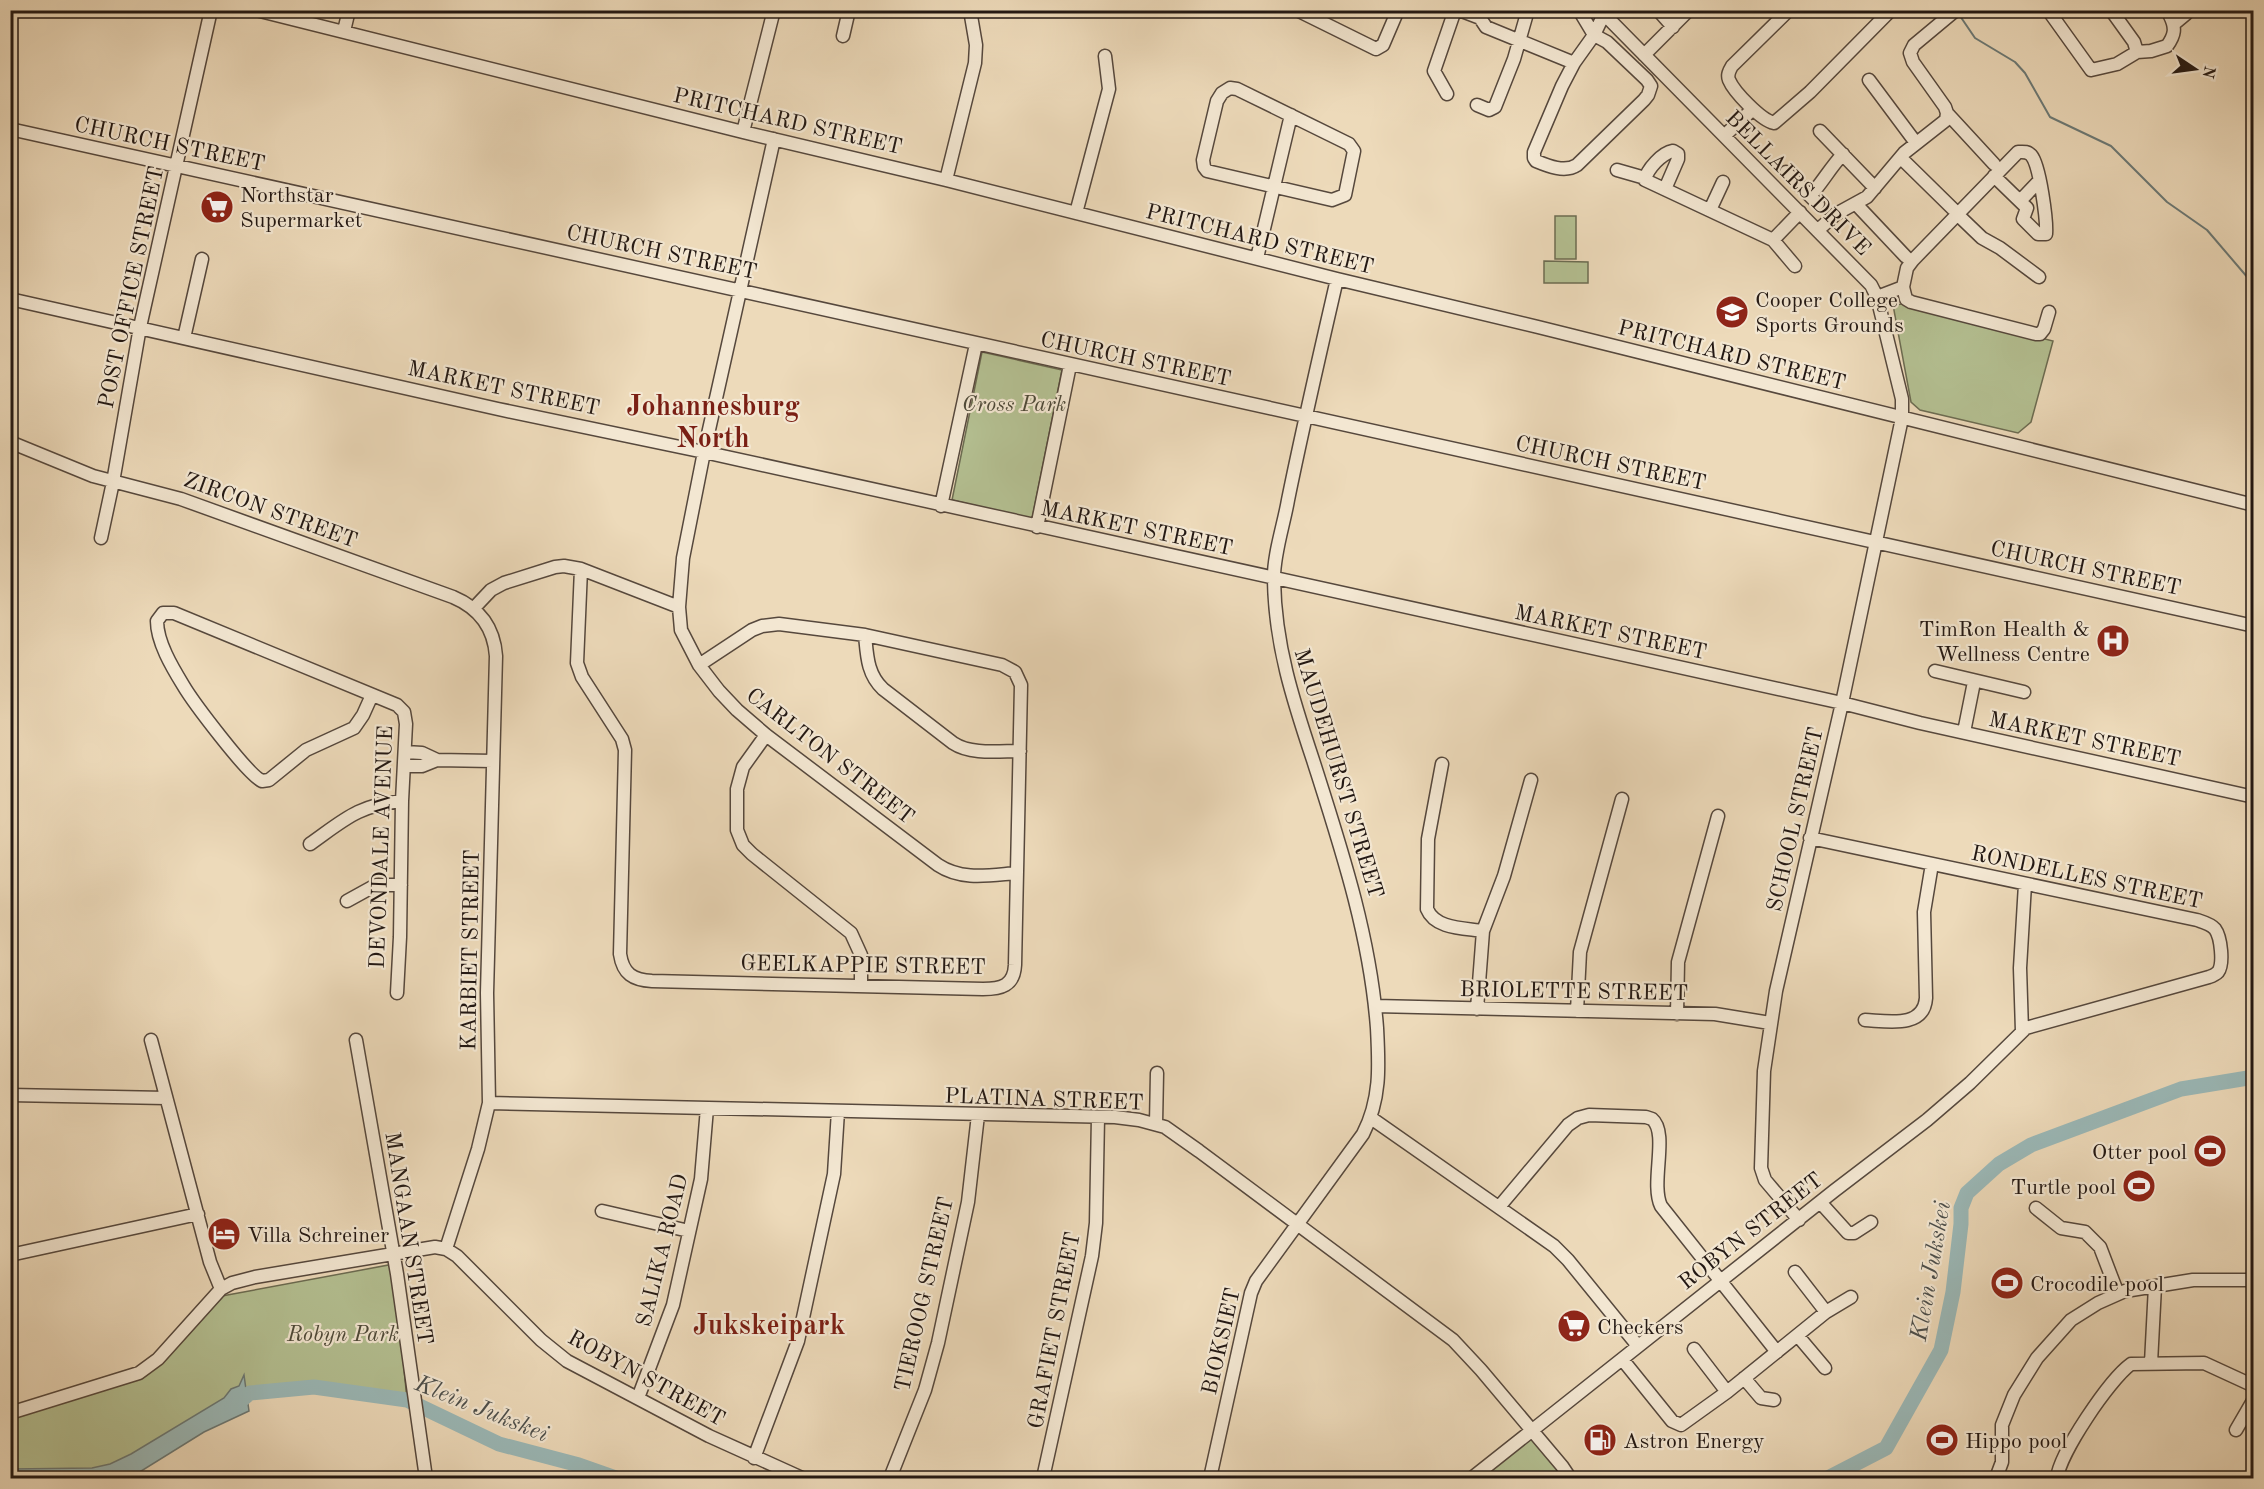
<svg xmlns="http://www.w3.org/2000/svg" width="2264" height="1489" viewBox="0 0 2264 1489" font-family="'Old Standard TT',serif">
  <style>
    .green { fill: #b4c092; stroke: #6c6c52; stroke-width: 1.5 }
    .water { fill: #9bb9b8; stroke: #6b7976; stroke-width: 1.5 }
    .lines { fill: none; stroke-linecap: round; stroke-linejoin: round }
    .stream { stroke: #6b7976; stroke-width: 2 }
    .river { stroke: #9bb9b8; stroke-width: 15 }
    .minor-casing { stroke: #56483d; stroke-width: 15 }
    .minor { stroke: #f3e7d2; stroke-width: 12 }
    .labels { text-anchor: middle; stroke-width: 4.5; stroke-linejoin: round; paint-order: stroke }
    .street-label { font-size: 22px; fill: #231813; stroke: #f3e7d2 }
    .poi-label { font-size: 22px; fill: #231813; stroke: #f3e7d2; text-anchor: start }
    .park-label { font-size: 22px; font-style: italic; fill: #4e4a39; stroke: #f3e7d2 }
    .water-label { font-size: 24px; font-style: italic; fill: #4d504d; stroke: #f3e7d2 }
    .district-label { font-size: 28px; font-weight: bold; fill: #7a1f14; stroke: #f3e7d2 }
  </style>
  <rect width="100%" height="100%" fill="#eddaba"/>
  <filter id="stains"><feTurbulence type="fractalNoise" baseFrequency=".00333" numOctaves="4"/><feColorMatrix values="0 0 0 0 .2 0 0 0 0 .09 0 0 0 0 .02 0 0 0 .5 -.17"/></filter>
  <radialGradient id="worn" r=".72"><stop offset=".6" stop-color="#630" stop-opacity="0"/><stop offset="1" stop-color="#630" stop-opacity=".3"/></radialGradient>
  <path class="green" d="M1555,216H1576V259H1555Z
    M1544,261L1588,262V283H1544Z
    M1903,304L2053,341L2031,422L2018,433L1920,410L1911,402L1893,305Z
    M982,352L1062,370L1032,519L952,500Z
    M394,1264L407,1400L314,1387L250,1393L229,1411L120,1472L11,1478V1418L143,1378L222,1296Z
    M1535,1434L1571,1478H1477Z"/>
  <path class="water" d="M244,1375L249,1411L204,1432L130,1478H11V1469L92,1468L110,1464L131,1454L224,1398L231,1389L239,1386Z"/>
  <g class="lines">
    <path class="stream" d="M1958,13L1975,38L2015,62L2025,73L2050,117L2111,146L2167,202L2207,230L2254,285"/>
    <path class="river" d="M232,1408L250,1393L314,1387L407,1400L499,1444L579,1465L616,1478
      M1828,1478L1886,1448L1941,1350L1953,1292L1961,1224V1208L1967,1193L1999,1164L2031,1145L2181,1089L2254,1077"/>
    <g class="minor-casing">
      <path id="minor" d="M256,10L743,132L946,180L1337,279L1538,327L2254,505
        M1297,10L1376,49L1383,45L1398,10
        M1459,10L1480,18L1486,27L1574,63
        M1579,10L1594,35L1607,42L1647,80L1651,86L1648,95L1644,100L1577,165C1565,173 1548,166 1536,161L1534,158V152L1562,86L1574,63L1594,35L1604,14
        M1600,10L1871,285L1877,297L1902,399V418L1842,703L1776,991L1764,1071L1761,1168L1765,1180L1799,1220
        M1658,10L1673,27
        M1789,10L1732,66C1729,71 1727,75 1729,80C1734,92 1761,120 1774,123L1810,92L1891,10
        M2048,10L2091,70L2117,64L2137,52L2151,51L2167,46C2175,35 2176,28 2170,16
        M2111,10L2134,42L2137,52
        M2174,24L2186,14
        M344,31L349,10
        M843,36L849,10
        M1644,55L1689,10
        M1869,80L1916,143
        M1230,88L1237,89L1349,144L1354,151L1345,195L1332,200L1207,171L1204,167L1203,160L1217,101L1222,93Z
        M1447,94L1434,71L1455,10
        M1477,105L1489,110L1495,107L1514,59L1528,10
        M1947,113L1994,164
        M10,129L2254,626
        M1820,131L1875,188
        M743,132L774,10
        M1724,136L1753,109
        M774,139L704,452L683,558L679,607L681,630L699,665L719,691L737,710L766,735L938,865C962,881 990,875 1017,873
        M1901,158L1953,209
        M1617,170L1645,178
        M1786,172L1810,196
        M946,180L975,63L976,45L970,10
        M1665,189L1678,159V154L1673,151C1662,153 1647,169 1645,180L1773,240L1800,212
        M2020,201L2039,181
        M1818,204L1810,196C1822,183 1830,168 1843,154
        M1856,204L1906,257
        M1710,210L1723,182
        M1076,213L1109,89L1105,56
        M1957,214L1982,238L2000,248L2039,277
        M1818,230L1836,214L1867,197L1904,153L1946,120L1947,113L1945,107L1913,62L1910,53L1914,45L1956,10
        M1773,240L1795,266
        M1257,258L1291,115
        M1903,287L1907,268L1913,260L2018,152C2023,152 2027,151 2031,155C2040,165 2047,221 2046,234H2038L2023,219L2027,208L1994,176
        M1877,297L1903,287L1906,299L1911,302L2036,334H2040L2044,329L2049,312
        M10,299L498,409L704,452L1842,703L1920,723L2254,797
        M184,338L202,259
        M10,442L93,476L181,499L453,597C479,608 494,627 496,656L487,993L489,1103L478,1149L446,1249
        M941,506L976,344
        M1037,527L1070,365
        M101,538L113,482L140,327L211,10
        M581,569L577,663L582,677L622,739L625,750L620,954C623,974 633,980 652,981L983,989C1001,989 1014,986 1015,965L1021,685L1015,672L1002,665L865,635L779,624L762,626L752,630L699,665
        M474,608L491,590L504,583L555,567L564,566L581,569L679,607
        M865,635C867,655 867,674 883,689L953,743C971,755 999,751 1020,751
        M1935,671L2024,692
        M372,695L363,715L354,728L306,750L269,780L262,781C248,775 193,702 183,685C172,667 157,642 157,621L163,613H174L397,705L404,712L406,724L402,801L400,937L397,993
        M1964,732L1974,682
        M766,735L743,767L737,789V830L743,845L752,854L851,933L861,955V986
        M405,752L422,753L437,760
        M1442,764L1428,839L1427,909C1435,929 1464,928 1483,931
        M404,766H422L437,760L493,761
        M310,844C344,820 358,805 402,801
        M347,901L376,885H401
        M1375,1006L1715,1014L1770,1023
        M1477,1009L1483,931L1504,876L1531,780
        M1577,1011L1580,952L1622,799
        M1677,1014L1678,962L1718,816
        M1865,1020C1887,1021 1924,1029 1926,998L1924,912L1932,864
        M2022,1031L2020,968L2025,884
        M151,1040L210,1262L221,1289
        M356,1040L397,1274L426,1478
        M10,1095L166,1098
        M489,1103L1115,1117L1139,1120L1165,1127L1199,1151L1453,1340L1481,1370L1562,1466L1570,1478
        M1371,1118L1554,1246L1568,1260L1638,1346
        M1156,1124L1157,1073
        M1820,1202L1848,1233H1854L1871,1222
        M1499,1207L1568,1125L1578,1118L1589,1115L1646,1117L1652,1119C1669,1133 1650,1183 1661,1206L1777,1352
        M2036,1208L2061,1228L2085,1232L2100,1247L2118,1294
        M602,1211L689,1231
        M10,1255L198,1214
        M1795,1272L1826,1312
        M1798,1336L1825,1368
        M1694,1349L1727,1392
        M1622,1359L1672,1421L1681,1425L1727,1392L1826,1312L1851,1297
        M2151,1363L2155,1286
        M1744,1378L1761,1398L1774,1400
        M638,1398L673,1305L701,1179L707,1108
        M10,1413L139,1373L158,1359L221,1289L232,1283L255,1277L435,1247L446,1249L457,1256L541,1340L567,1361L709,1436L802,1478
        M2236,1430L2254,1399
        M754,1458L798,1341L834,1174L838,1111
        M890,1478L925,1390L938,1343L968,1202L978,1115
        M1043,1478L1092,1256L1096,1223L1098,1117
        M1210,1478L1251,1293L1256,1281L1363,1134C1381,1099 1379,1066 1377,1028C1370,935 1341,848 1313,760C1293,700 1275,645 1274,580C1273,556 1284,524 1288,500C1303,426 1320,353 1337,279
        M1472,1478L1834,1191L1927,1120L1970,1083L2026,1028L2209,977C2212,976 2215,975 2218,972C2224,964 2221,937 2215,929C2211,924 2203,922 2197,920L1810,838
        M1996,1478L2002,1462V1425L2014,1395L2037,1358L2071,1320L2098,1303L2125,1291L2193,1280H2254
        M2057,1478C2060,1453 2109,1380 2131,1364L2204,1363L2254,1386"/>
    </g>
    <use href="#minor" class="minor"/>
  </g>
  <defs>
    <g id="supermarket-disc" transform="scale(1.725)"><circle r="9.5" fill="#8f2418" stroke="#f3e7d2"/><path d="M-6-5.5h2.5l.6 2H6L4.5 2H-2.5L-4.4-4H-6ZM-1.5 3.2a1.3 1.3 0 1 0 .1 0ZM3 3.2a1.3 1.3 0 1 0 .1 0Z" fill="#fff"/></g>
    <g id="school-disc" transform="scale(1.725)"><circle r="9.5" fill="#8f2418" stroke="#f3e7d2"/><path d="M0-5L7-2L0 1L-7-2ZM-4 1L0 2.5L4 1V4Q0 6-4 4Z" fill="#fff"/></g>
    <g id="hospital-disc" transform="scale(1.725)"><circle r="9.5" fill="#8f2418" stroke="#f3e7d2"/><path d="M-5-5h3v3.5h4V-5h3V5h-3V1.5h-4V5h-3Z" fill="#fff"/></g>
    <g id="stadium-disc" transform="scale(1.725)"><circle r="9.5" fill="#8f2418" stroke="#f3e7d2"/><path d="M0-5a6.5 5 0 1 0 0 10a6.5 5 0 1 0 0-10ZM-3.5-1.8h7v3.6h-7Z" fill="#fff"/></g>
    <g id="hotel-disc" transform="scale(1.725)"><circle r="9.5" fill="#8f2418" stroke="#f3e7d2"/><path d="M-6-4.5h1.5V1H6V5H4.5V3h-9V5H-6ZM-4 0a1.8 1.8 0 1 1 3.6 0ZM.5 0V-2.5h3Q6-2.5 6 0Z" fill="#fff"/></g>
    <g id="fuel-disc" transform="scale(1.725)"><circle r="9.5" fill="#8f2418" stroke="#f3e7d2"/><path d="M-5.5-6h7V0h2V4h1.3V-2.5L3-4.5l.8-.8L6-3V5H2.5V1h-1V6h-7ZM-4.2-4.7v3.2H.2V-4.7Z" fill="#fff"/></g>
  </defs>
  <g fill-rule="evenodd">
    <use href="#supermarket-disc" x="217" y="207"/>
    <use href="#school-disc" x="1732" y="312"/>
    <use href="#hospital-disc" x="2113" y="641"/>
    <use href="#stadium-disc" x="2210" y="1151"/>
    <use href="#stadium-disc" x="2139" y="1186"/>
    <use href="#hotel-disc" x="224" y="1234"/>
    <use href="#stadium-disc" x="2007" y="1283"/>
    <use href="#supermarket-disc" x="1574" y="1326"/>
    <use href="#fuel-disc" x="1600" y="1440"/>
    <use href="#stadium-disc" x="1942" y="1440"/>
  </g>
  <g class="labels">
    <g class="street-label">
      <text transform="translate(788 120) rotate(13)" y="8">PRITCHARD STREET</text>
      <text transform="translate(170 143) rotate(12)" y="8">CHURCH STREET</text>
      <text transform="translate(1799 182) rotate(45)" y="8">BELLAIRS DRIVE</text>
      <text transform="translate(1260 238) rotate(14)" y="8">PRITCHARD STREET</text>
      <text transform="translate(662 251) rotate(12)" y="8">CHURCH STREET</text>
      <text transform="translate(130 287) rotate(-78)" y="8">POST OFFICE STREET</text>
      <text transform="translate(1732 354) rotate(14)" y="8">PRITCHARD STREET</text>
      <text transform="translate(1136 358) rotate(12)" y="8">CHURCH STREET</text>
      <text transform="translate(504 387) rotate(12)" y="8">MARKET STREET</text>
      <text transform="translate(1611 462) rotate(12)" y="8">CHURCH STREET</text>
      <text transform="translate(271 509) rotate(20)" y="8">ZIRCON STREET</text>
      <text transform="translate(1137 527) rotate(12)" y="8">MARKET STREET</text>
      <text transform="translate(2086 567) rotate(12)" y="8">CHURCH STREET</text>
      <text transform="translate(1611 631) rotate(12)" y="8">MARKET STREET</text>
      <text transform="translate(2085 738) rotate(12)" y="8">MARKET STREET</text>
      <text transform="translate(831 755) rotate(38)" y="8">CARLTON STREET</text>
      <text transform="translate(1340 773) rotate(73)" y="8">MAUDEHURST STREET</text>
      <text transform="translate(1794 819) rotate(-77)" y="8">SCHOOL STREET</text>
      <text transform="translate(380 847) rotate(-88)" y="8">DEVONDALE AVENUE</text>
      <text transform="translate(2087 876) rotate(12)" y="8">RONDELLES STREET</text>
      <text transform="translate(469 950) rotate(-89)" y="8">KARBIET STREET</text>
      <text transform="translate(863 964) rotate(1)" y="8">GEELKAPPIE STREET</text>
      <text transform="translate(1574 990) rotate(1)" y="8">BRIOLETTE STREET</text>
      <text transform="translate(1044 1098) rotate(2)" y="8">PLATINA STREET</text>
      <text transform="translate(1750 1230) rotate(-38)" y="8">ROBYN STREET</text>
      <text transform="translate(410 1238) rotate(81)" y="8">MANGAAN STREET</text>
      <text transform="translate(661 1250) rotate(-76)" y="8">SALIKA ROAD</text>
      <text transform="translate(923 1294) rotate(-77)" y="8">TIEROOG STREET</text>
      <text transform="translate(1053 1330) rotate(-79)" y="8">GRAFIET STREET</text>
      <text transform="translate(1220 1341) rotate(-77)" y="8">BIOKSIET</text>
      <text transform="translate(647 1377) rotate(29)" y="8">ROBYN STREET</text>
    </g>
    <g class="poi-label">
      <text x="240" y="202">Northstar<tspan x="240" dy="25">Supermarket</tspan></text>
      <text x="1755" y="307">Cooper College<tspan x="1755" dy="25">Sports Grounds</tspan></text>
      <text x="2090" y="636" text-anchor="end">TimRon Health &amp;<tspan x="2090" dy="25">Wellness Centre</tspan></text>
      <text x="2187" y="1159" text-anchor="end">Otter pool</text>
      <text x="2116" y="1194" text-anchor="end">Turtle pool</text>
      <text x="247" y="1242">Villa Schreiner</text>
      <text x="2030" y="1291">Crocodile pool</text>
      <text x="1597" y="1334">Checkers</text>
      <text x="1623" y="1448">Astron Energy</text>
      <text x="1965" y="1448">Hippo pool</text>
    </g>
    <g class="park-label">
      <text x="1014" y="411">Cross Park</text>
      <text x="343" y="1341">Robyn Park</text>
    </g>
    <g class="water-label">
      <text transform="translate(1930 1271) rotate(-80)" y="8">Klein Jukskei</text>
      <text transform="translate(482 1408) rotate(22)" y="8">Klein Jukskei</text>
    </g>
    <g class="district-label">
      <text x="713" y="415">Johannesburg<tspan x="713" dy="32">North</tspan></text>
      <text x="769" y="1334">Jukskeipark</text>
    </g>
  </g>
  <rect width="2264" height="1489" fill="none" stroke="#eddaba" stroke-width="36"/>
  <rect x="12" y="12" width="2240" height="1465" fill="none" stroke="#231813" stroke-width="3"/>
  <rect x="18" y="18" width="2228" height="1453" fill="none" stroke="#231813" stroke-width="1.5"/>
  <g transform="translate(2195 69) rotate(103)" stroke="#f3e7d2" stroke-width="4.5" paint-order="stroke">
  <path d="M0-4.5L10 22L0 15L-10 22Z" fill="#231813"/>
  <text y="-9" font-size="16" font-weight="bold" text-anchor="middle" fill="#231813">N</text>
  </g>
  <rect width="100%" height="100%" filter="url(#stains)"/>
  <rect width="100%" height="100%" fill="url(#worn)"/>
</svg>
